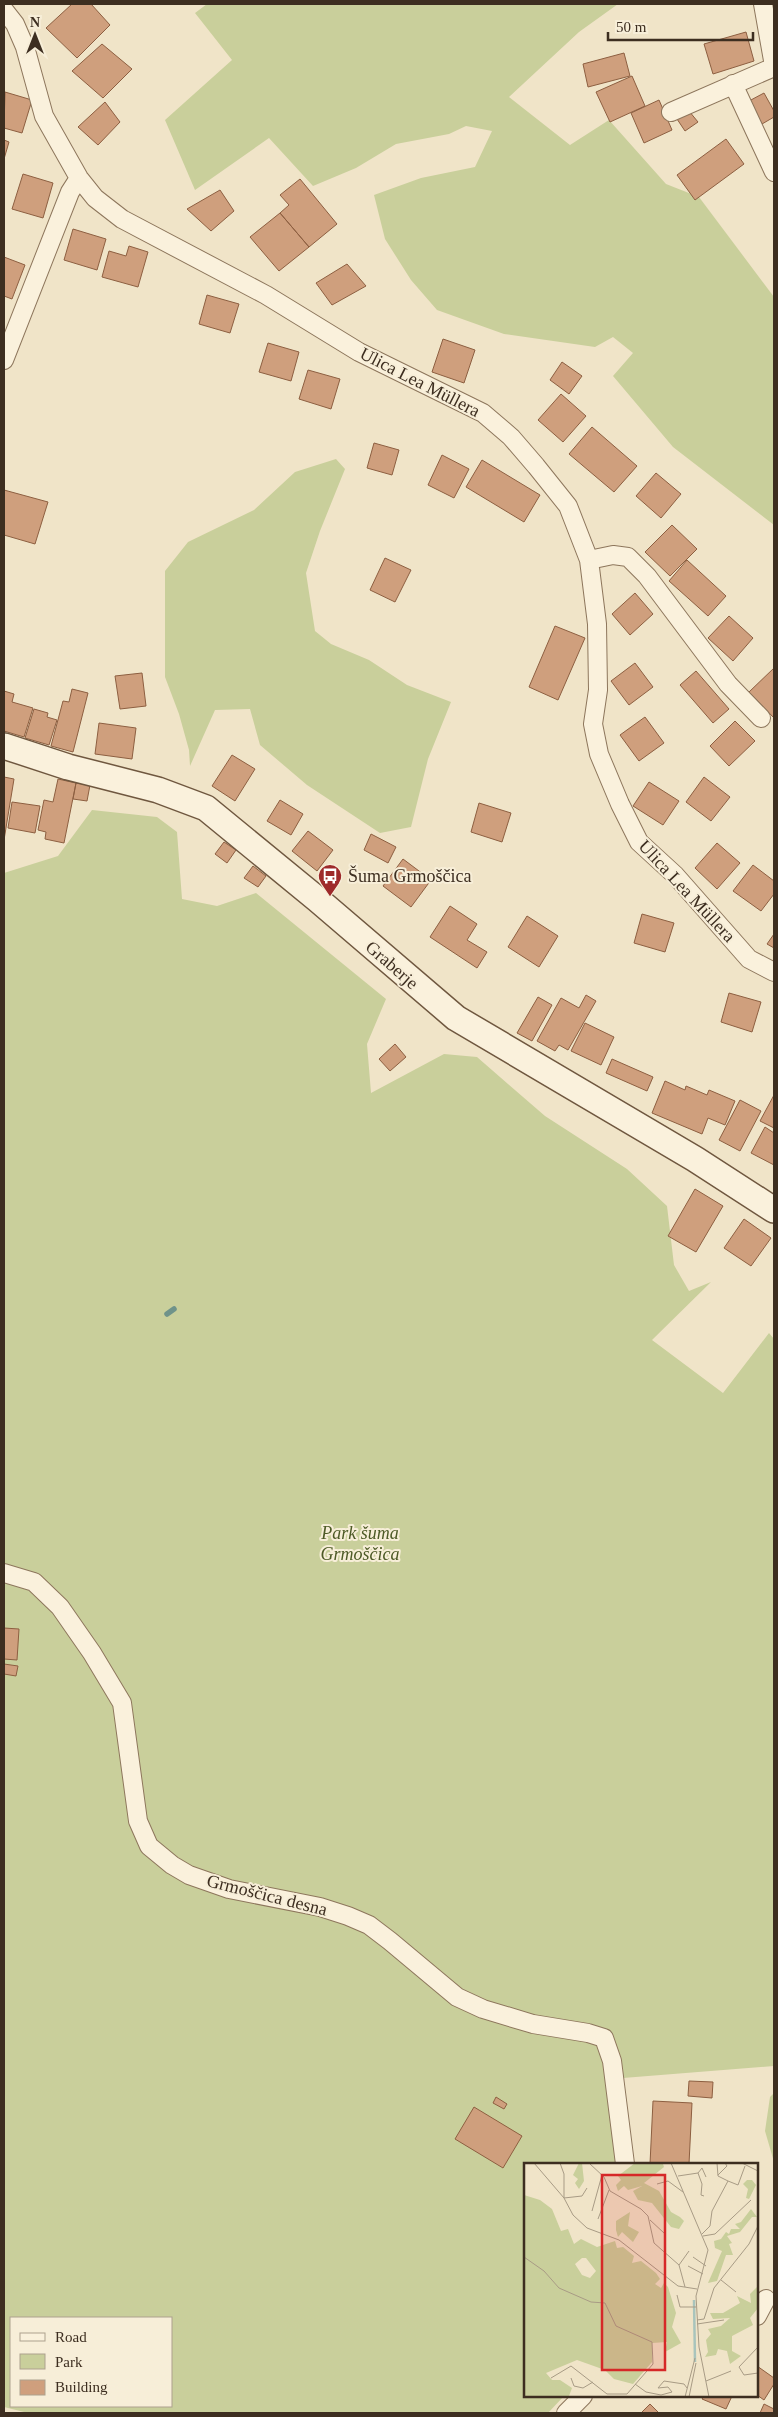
<svg xmlns="http://www.w3.org/2000/svg" width="778" height="2417" viewBox="0 0 778 2417" font-family="Georgia,serif">
  <style>
    .green { fill: #c9cf9b; fill-rule: evenodd }
    .lines { fill: none; stroke-linecap: round; stroke-linejoin: round }
    .stream { stroke: #6f938a; stroke-width: 5.5 }
    .building { fill: #cf9f7d; stroke: #8d5f41 }
    .street-casing { stroke: #8d765c; stroke-width: 20 }
    .secondary-casing { stroke: #6f573f; stroke-width: 28 }
    .street { stroke: #faf1dc; stroke-width: 18 }
    .secondary { stroke: #faf1dc; stroke-width: 25 }
    .labels { text-anchor: middle; stroke-width: 4; stroke-linejoin: round; paint-order: stroke }
    .street-label { font-size: 18px; fill: #3d2e20; stroke: #f7eed8 }
    .poi-label { font-size: 18px; fill: #3d2e20; stroke: #f7eed8; text-anchor: start }
    .park-label { font-size: 18px; font-style: italic; fill: #4d5a26; stroke: #f7eed8 }
    .inset-river { fill: none; stroke: #a9c4bc; stroke-width: 2.5 }
    .inset-road { fill: none; stroke: #a89b85; stroke-width: 1 }
    .view { fill: #d62828; fill-opacity: 0.15; stroke: #d62828; stroke-width: 2.5 }
    .inset-edge { fill: none; stroke: #3d2e20; stroke-width: 2.5 }
  </style>
  <rect width="100%" height="100%" fill="#f0e4c8"/>
  <path class="green" d="M207,4H618L579,32L509,97L570,145L609,120L666,184L699,197L774,297V525L673,447L613,376L633,353L613,337L595,347L504,334L437,310L411,280L385,239L374,195L421,178L475,167L492,131L466,126L449,134L396,144L356,168L313,186L269,138L195,190L165,120L232,60L195,13Z
    M336,459L345,469L320,531L306,573L315,631L331,644L369,660L407,685L451,702L428,759L411,827L380,833L307,785L260,745L250,709L215,710L190,766L189,750L179,714L165,677V571L188,542L254,510L295,472Z
    M92,810L157,817L177,832L182,899L217,906L256,893L386,999L367,1044L371,1093L444,1054L477,1057L545,1116L627,1169L667,1206L674,1265L689,1291L711,1282L652,1340L723,1393L769,1333L774,1339V2066L623,2078L617,2164H526V2396H564L548,2413H28L4,2407V873L58,856ZM11,2318H171V2406H11Z
    M774,2093V2162L765,2131L770,2097Z"/>
  <g class="lines">
    <path class="stream" d="M167,1314L174,1309"/>
  </g>
  <path class="building" d="M72,4H91L110,25L77,58L46,28Z
    M746,32L754,61L713,74L704,44Z
    M102,44L132,69L103,98L72,71Z
    M624,53L630,76L588,87L583,64Z
    M632,76L645,106L610,122L596,92Z
    M5,92L32,100L22,133L4,128Z
    M764,93L774,111V117L762,124L749,101Z
    M659,100L672,130L644,143L631,113Z
    M105,102L120,122L98,145L78,127Z
    M689,111L698,122L685,131L677,119Z
    M726,139L744,164L695,200L677,175Z
    M4,140L9,142L4,159Z
    M23,174L53,183L43,218L12,209Z
    M300,179L337,224L309,247L280,213L289,205L280,195Z
    M220,190L234,211L211,231L187,209Z
    M280,213L309,247L279,271L250,237Z
    M73,229L106,239L97,270L64,260Z
    M129,246L148,252L138,287L102,277L109,251L126,256Z
    M4,257L25,265L12,299L4,296Z
    M347,264L366,286L332,305L316,283Z
    M207,295L239,304L230,333L199,324Z
    M443,339L475,350L464,383L432,372Z
    M268,343L299,352L291,381L259,372Z
    M562,362L582,376L569,394L550,380Z
    M308,370L340,379L331,409L299,399Z
    M561,394L586,416L563,442L538,420Z
    M592,427L637,466L614,492L569,454Z
    M374,443L399,450L392,475L367,468Z
    M442,455L469,469L454,498L428,485Z
    M482,460L540,495L524,522L466,487Z
    M656,473L681,494L661,518L636,496Z
    M4,490L48,502L35,544L4,535Z
    M672,525L697,549L670,576L645,552Z
    M385,558L411,570L395,602L370,590Z
    M687,560L726,596L708,616L669,581Z
    M635,593L653,614L630,635L612,614Z
    M729,616L753,638L733,661L708,638Z
    M555,626L585,638L558,700L529,687Z
    M635,663L653,687L629,705L611,681Z
    M774,668V718L749,692Z
    M696,671L729,709L713,723L680,685Z
    M142,673L146,706L120,709L115,676Z
    M72,689L88,693L73,752L51,746L63,701L69,702Z
    M4,691L14,694L12,702L33,708L24,737L4,731Z
    M34,709L48,713L47,717L57,720L49,745L25,738Z
    M645,717L664,743L639,761L620,735Z
    M735,721L755,741L729,766L710,746Z
    M99,723L136,728L132,759L95,754Z
    M232,755L255,769L235,801L212,786Z
    M4,777L14,779L4,840Z
    M704,777L730,797L711,821L686,802Z
    M58,779L76,783L64,843L45,839L46,832L38,830L44,800L53,802Z
    M649,782L679,801L663,825L633,806Z
    M76,783L90,785L87,801L73,799Z
    M280,800L303,814L291,835L267,821Z
    M12,802L40,806L35,833L8,828Z
    M479,803L511,813L502,842L471,832Z
    M308,831L333,850L317,871L292,851Z
    M371,834L396,847L388,863L364,850Z
    M224,842L236,850L227,863L215,854Z
    M717,843L740,863L717,889L695,868Z
    M403,859L431,880L411,907L383,886Z
    M753,865L774,881V894L761,911L733,891Z
    M253,866L266,876L258,887L244,878Z
    M450,906L477,924L467,940L487,952L477,968L430,937Z
    M642,914L674,923L665,952L634,943Z
    M527,916L558,936L539,967L508,947Z
    M774,934V948L767,944Z
    M729,993L761,1002L752,1032L721,1022Z
    M586,995L596,1001L568,1050L559,1045L555,1051L537,1041L561,998L579,1008Z
    M538,997L552,1005L532,1041L517,1033Z
    M585,1023L614,1037L601,1065L571,1051Z
    M395,1044L406,1057L390,1071L379,1059Z
    M612,1059L653,1077L647,1091L606,1073Z
    M665,1081L685,1090L686,1086L707,1095L709,1090L735,1101L725,1125L708,1118L702,1134L652,1113Z
    M774,1095V1128L760,1121Z
    M740,1100L761,1111L740,1151L719,1140Z
    M765,1127L774,1133V1165L751,1153Z
    M695,1189L723,1206L696,1252L668,1236Z
    M744,1219L771,1238L751,1266L724,1248Z
    M4,1628L19,1629L17,1660L4,1659Z
    M4,1664L18,1666L16,1676L4,1674Z
    M689,2081L713,2082L712,2098L688,2096Z
    M496,2097L507,2104L504,2109L493,2103Z
    M653,2101L692,2103L689,2164H650Z
    M474,2107L522,2136L503,2168L455,2139Z
    M757,2366L774,2378V2384L764,2400L757,2395Z
    M704,2396H732L726,2409L702,2399Z
    M650,2404L659,2413H641Z
    M764,2404L774,2409V2413H760Z"/>
  <g class="lines">
    <g class="street-casing">
      <path id="street" d="M763,4L774,66
        M4,10L15,24L25,47L44,116L79,178L95,198L122,219L266,295L359,352L483,413L511,437L536,466L568,506L589,560L597,624L598,690L593,724L599,754L620,804L639,842L675,875L749,959L774,972
        M733,84L774,172
        M671,112L774,67
        M4,360L70,192L79,178
        M589,560L613,555L628,557L647,576L728,684L761,718
        M4,1573L34,1582L60,1607L92,1653L122,1703L138,1821L149,1846L172,1865L189,1875L229,1889L320,1907L348,1916L369,1925L390,1941L457,1997L483,2009L533,2024L588,2033L604,2038L612,2061L625,2164
        M757,2316L766,2299
        M566,2413L583,2396"/>
    </g>
    <g class="secondary-casing">
      <path id="secondary" d="M4,746L68,767L158,790L206,808L317,899L456,1018L695,1159L774,1210"/>
    </g>
    <use href="#street" class="street"/>
    <use href="#secondary" class="secondary"/>
  </g>
  <defs>
    <g id="bus-pin" transform="scale(1.25)"><path d="M0 17L-7.5 6A9.5 9.5 0 1 1 7.5 6Z" fill="#9e2a2b" stroke="#f7eed8"/><path d="M-5-6H5V4H4V6H2V4H-2V6H-4V4H-5ZM-3.5-4V0h7V-4ZM-3.5 1.2v1.5H-2V1.2ZM2 1.2v1.5H3.5V1.2Z" fill="#fff"/></g>
  </defs>
  <g fill-rule="evenodd">
    <use href="#bus-pin" x="330" y="876"/>
  </g>
  <g class="labels">
    <g class="street-label">
      <text transform="translate(420 382) rotate(27)" y="6">Ulica Lea Müllera</text>
      <text transform="translate(687 891) rotate(47)" y="6">Ulica Lea Müllera</text>
      <text transform="translate(392 965) rotate(41)" y="6">Graberje</text>
      <text transform="translate(267 1895) rotate(14)" y="6">Grmoščica desna</text>
    </g>
    <g class="poi-label">
      <text x="348" y="882">Šuma Grmoščica</text>
    </g>
    <g class="park-label">
      <text x="360" y="1539">Park šuma<tspan x="360" dy="21">Grmoščica</tspan></text>
    </g>
  </g>
  <g transform="translate(524 2163)">
    <rect width="234" height="234" fill="#f0e4c8"/>
    <path d="M55,0H58L60,18L55,26L51,20L54,16L49,12ZM111,0L139,1L140,4L120,20L135,28L147,49L156,54L160,58L155,66L147,64L128,40L114,37L109,28L118,23L104,27L100,23L94,28L92,22L97,17L94,13ZM223,17H228L232,22L225,36L222,35L224,26L219,21ZM0,32L16,37L28,46L37,68L44,66L50,81L57,76L73,84L91,78L93,85L99,84L110,93L108,100L117,98L132,110L136,116L131,121L137,125L140,120L144,124L152,150L148,164L157,180L141,189L143,179L128,180V199L109,221L90,216L81,207L53,197L22,210L28,217H36L48,225L45,233L49,234H0ZM58,95H62L72,108L66,115L58,112L51,101ZM227,46L233,54H228L216,69L203,73L208,80L205,81L209,92H202L193,118L184,120L198,88L191,85L190,78L197,76L202,69L205,71L207,66H216L211,61L217,59ZM106,49L104,63L115,69L109,79L98,69L94,74L92,67V58ZM234,123V145L226,155L229,162L208,173V188L217,193L206,201L203,188L194,186L192,192L181,194L184,189L182,177L187,171L184,166L197,163L206,155L189,156L186,150H199L216,140L213,133L227,140L226,131Z" fill="#c9cf9b" fill-rule="evenodd"/>
    <path class="inset-river" d="M170,137L171,199"/>
    <path class="inset-road" d="M10,0L40,35L49,52L63,65L95,77L154,123L173,126M36,0L40,11V35M65,0L80,14L86,28L117,46L124,53L130,80L155,102L161,124M147,0L184,87L172,133L175,184L185,234M193,0L194,13L204,18M218,0L234,8M174,10L178,5L182,14M194,12L203,3L201,0M154,13L174,10L178,21L177,32L180,33M133,21L144,18L159,29M40,35L58,33L63,25M68,48L78,12M74,56L85,27M126,57L140,70M178,71L186,63L188,48L204,18L214,22L221,3M179,73L191,71L227,37M0,94L20,108L35,125L67,139L81,140L92,163L128,179L129,201L103,231H83L47,203L27,215M169,94L182,103M155,102L165,88M164,103L179,111M197,117L212,129M153,132L156,144H172M173,157L180,156L190,125L225,81L234,63M173,161L200,157M234,184L215,204L220,212L234,210M47,215L50,223L59,225L69,219M182,218L207,208M111,221L122,229L137,232L148,229L144,224L134,225L140,218L160,221L163,225M161,234L171,195M165,234L172,200"/>
    <path class="view" d="M78,12H141V207H78Z"/>
    <rect width="234" height="234" class="inset-edge"/>
  </g>
  <rect width="778" height="2417" fill="none" stroke="#3d2e20" stroke-width="10"/>
  <rect x="10" y="2317" width="162" height="90" fill="#f7eed8" stroke="#ada18e"/>
  <rect x="20" y="2333" width="25" height="8" fill="#faf1dc" stroke="#ada18e"/>
  <text x="55" y="2342" font-size="15" fill="#3d2e20">Road</text>
  <rect x="20" y="2354" width="25" height="15" fill="#c9cf9b" stroke="#ada18e"/>
  <text x="55" y="2367" font-size="15" fill="#3d2e20">Park</text>
  <rect x="20" y="2380" width="25" height="15" fill="#cf9f7d" stroke="#ada18e"/>
  <text x="55" y="2392" font-size="15" fill="#3d2e20">Building</text>
  <g transform="translate(35 35)" stroke="#f7eed8" stroke-width="4" paint-order="stroke">
  <path d="M0-4L9 19L0 12L-9 19Z" fill="#3d2e20"/>
  <text y="-8" font-size="14" font-weight="bold" text-anchor="middle" fill="#3d2e20">N</text>
  </g>
  <path d="M608 32v8h145v-8" fill="none" stroke="#3d2e20" stroke-width="2.5"/>
  <text x="616" y="32" font-size="15" fill="#3d2e20" stroke="#f7eed8" stroke-width="4" paint-order="stroke">50 m</text>
</svg>
